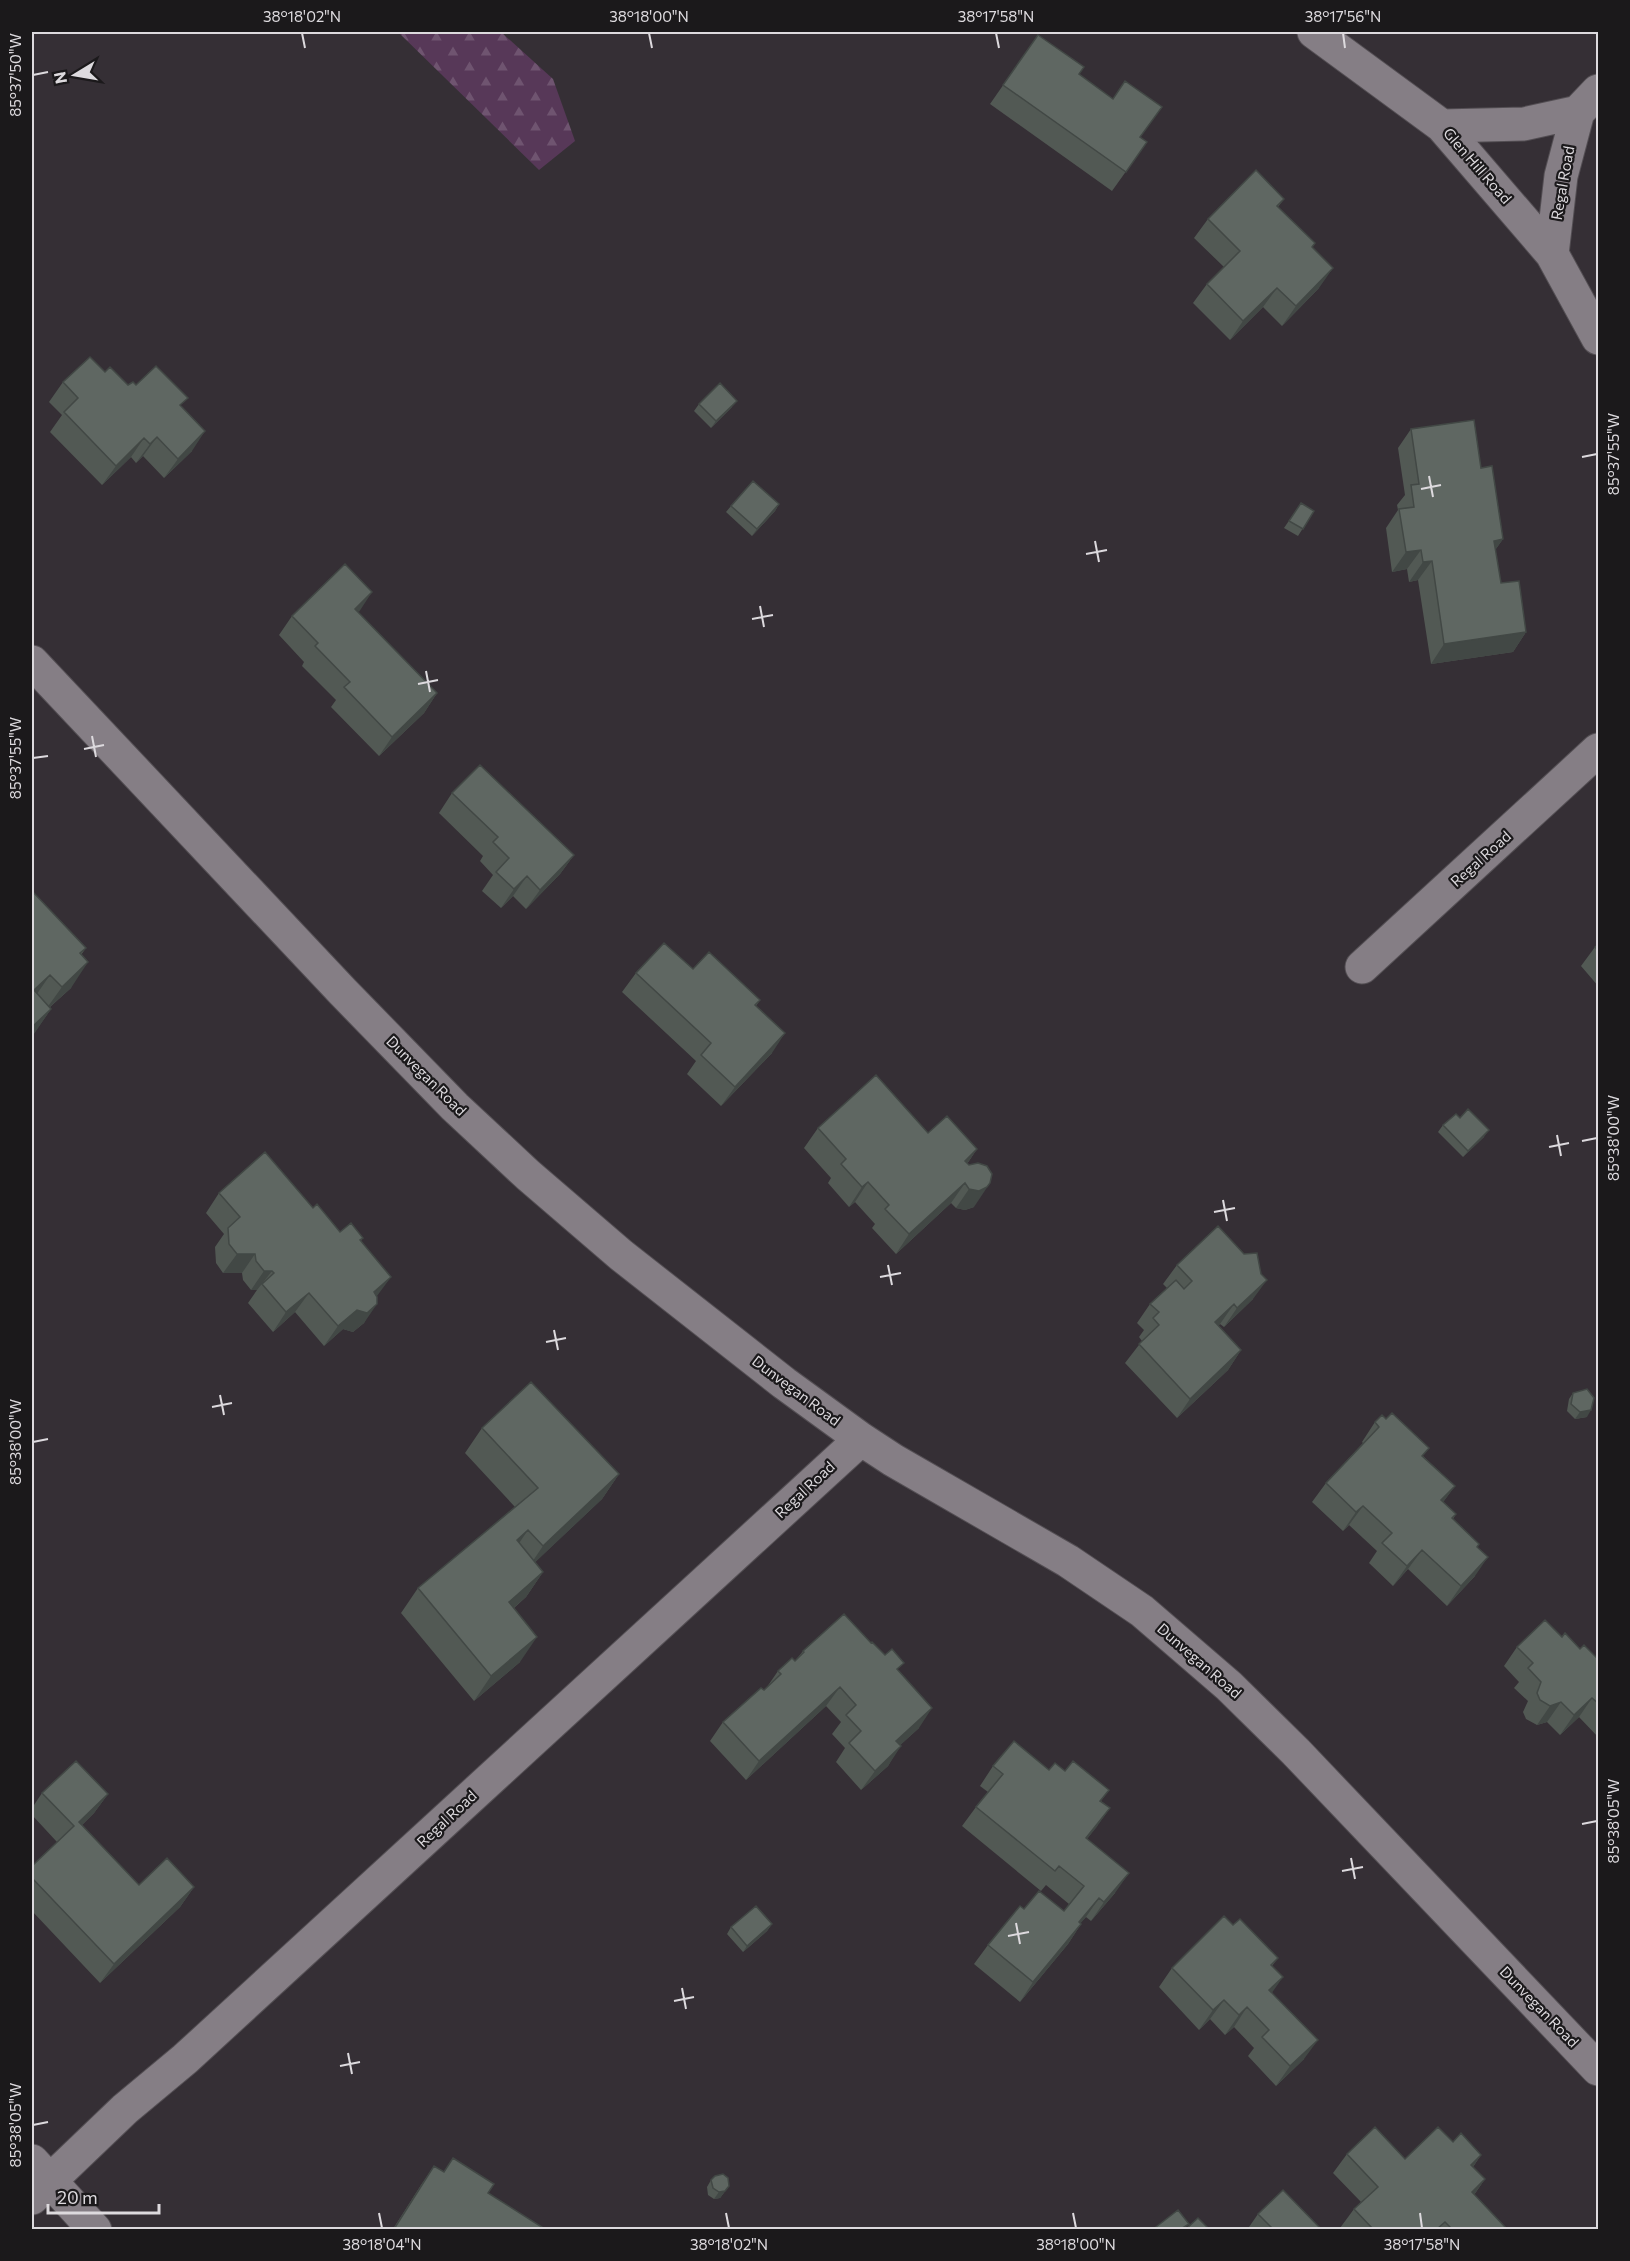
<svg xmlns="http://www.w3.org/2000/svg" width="1630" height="2261" viewBox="0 0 1630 2261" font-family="Commissioner,sans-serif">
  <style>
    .forest { fill: url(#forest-firs) }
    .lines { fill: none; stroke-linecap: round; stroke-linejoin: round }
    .minor-casing { stroke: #534e53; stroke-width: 35 }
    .minor { stroke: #857e85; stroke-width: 33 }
    .wall { fill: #525954 }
    .shaded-wall { fill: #424845 }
    .building { fill: #5f6762; stroke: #424845; stroke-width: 1.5 }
    .ticks { fill: none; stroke: #dddade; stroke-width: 2 }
    .labels { text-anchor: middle; stroke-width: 4.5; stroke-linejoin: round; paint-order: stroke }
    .street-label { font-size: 15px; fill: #dddade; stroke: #1b191b }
    .neatline { fill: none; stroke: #dddade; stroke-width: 2 }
    .ticks-label { font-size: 15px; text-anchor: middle; fill: #dddade }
  </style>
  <defs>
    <pattern id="forest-firs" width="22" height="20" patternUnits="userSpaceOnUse" patternTransform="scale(1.5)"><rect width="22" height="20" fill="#573858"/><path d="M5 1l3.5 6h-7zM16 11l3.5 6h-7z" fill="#6f5470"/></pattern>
  </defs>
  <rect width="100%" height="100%" fill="#352f35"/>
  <path class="forest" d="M398,32H501L553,79L575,141L539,170Z"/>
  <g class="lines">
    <g class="minor-casing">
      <path id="minor" d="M1314,32L1442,126L1552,254L1598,338
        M1442,126L1524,124L1578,112
        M1552,254L1561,176L1578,112L1598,91
        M32,662L343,992L455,1107L528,1175L621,1255L784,1383L861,1439L893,1460L1068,1561L1142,1611L1229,1686L1296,1752L1598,2069
        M1362,967L1598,750
        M32,2161L95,2230
        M32,2198L125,2109L185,2059L861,1439"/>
    </g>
    <use href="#minor" class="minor"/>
  </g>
  <path class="wall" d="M1038,35L1079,74L1140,137L1147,142L1112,191L990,104Z
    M1284,199L1278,207L1312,247L1319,288L1282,326L1263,307L1230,340L1193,303L1207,284L1224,267L1194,238L1208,219Z
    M105,372L128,385H136L182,407L192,451L164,478L143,456L136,463L131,457L102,485L50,432L62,415L49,402L63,382Z
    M699,404L732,407L711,428L694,411Z
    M1411,429L1481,468L1503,539L1495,550L1501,583L1526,632L1513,652L1431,664L1418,580L1409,582L1407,569L1392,572L1386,528L1398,510L1397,505L1405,495L1398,448Z
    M1301,503L1314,511L1298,536L1284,528Z
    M779,504L775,511L752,536L726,512L731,506Z
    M358,612L437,693L424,713L379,756L331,707L336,700L302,666L304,662L279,635L292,616Z
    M452,793L574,855L560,874L526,909L513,896L501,908L482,891L493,875L480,861L483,856L439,813Z
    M32,891L86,948L81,955L71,988L50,1007L51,1009L32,1036Z
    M1599,944V987L1581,966L1595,947Z
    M693,969L760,1000L756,1006L772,1053L721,1106L687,1074L696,1061L622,992L636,973Z
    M1460,1118L1484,1137L1463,1157L1438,1132L1443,1125Z
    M818,1128L928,1133L977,1149L967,1164L974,1207L965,1210L956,1208L951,1203L896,1254L872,1228L875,1224L855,1202L849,1207L828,1183L831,1178L804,1148Z
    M219,1193L313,1208L340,1232L363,1238L361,1241L377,1297L364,1323L353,1332L343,1329L324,1346L295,1312L273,1332L248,1303L257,1290H251L243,1280L242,1273H223L216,1263L215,1247L224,1234L206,1213Z
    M1177,1265L1253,1299L1224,1327L1220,1324L1218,1326L1241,1350L1228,1370L1177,1418L1125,1363L1142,1341L1139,1337L1144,1330L1137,1323L1150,1304L1167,1288L1163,1284Z
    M1573,1393L1587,1417L1575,1419L1567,1411L1569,1399Z
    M1375,1422L1423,1456L1455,1486L1443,1502L1456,1514L1453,1519L1477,1547L1475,1576L1447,1606L1408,1569L1393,1586L1369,1563L1377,1551L1349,1525L1343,1531L1312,1502L1326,1483L1363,1443L1362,1442Z
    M482,1428L619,1474L602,1499L535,1562L543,1572L526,1597L514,1608L520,1662L474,1701L401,1613L418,1588L515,1507L465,1453Z
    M1562,1637L1599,1660V1738L1579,1717L1560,1735L1547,1722L1537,1725L1526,1719L1523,1712L1528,1701L1514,1688L1519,1682L1504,1666L1517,1647Z
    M871,1643L899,1671L919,1728L900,1745L888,1766L861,1790L836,1762L845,1748L832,1734L841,1722L826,1706L746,1780L710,1741L723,1722L764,1690L767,1687L778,1671L795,1661L803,1651Z
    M993,1766L1065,1771L1109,1790L1101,1801L1110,1808L1087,1839L1115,1893L1091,1921L1086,1917L1080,1923L1081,1924L1068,1944L1020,2002L974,1964L988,1945L1024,1909L1064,1911L1069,1904L1046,1885L1041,1891L962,1826L976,1807L988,1792L980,1786Z
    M42,1793L108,1794L94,1813L82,1825L139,1885L194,1887L180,1907L100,1983L32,1911V1866L57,1842L32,1815V1808Z
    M772,1924L767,1931L743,1952L727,1934L731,1927Z
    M1233,1925L1278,1958L1272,1966V1992L1304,2059L1276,2086L1248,2056L1254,2048L1234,2027L1225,2035L1210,2019L1199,2030L1159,1987L1172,1968Z
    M1453,2142L1481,2155L1473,2167L1485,2179L1474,2195L1505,2229H1341L1340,2228L1354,2209L1361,2202L1333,2173L1347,2154L1405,2159Z
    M434,2166L444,2172L488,2193L545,2229H393L421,2185Z
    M711,2180L729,2186L720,2198L714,2199L708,2195L707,2187Z
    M1258,2214L1321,2229H1251L1249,2227Z"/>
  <path class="shaded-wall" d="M1333,268L1319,288L1282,326L1296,306Z
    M1277,288L1263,307L1230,340L1243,321Z
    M737,401L732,407L711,428L716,421Z
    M205,431L192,451L164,478L178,459Z
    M157,437L143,456L136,463L150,444Z
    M144,438L131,457L102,485L116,466Z
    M779,504L775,511L752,536L757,529Z
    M1503,539L1489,559L1494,541Z
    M1421,550L1407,569L1392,572L1406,552Z
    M1432,561L1418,580L1409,582L1423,562Z
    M372,592L359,612L355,609Z
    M1526,632L1513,652L1431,664L1444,644Z
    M437,693L424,713L379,756L392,737Z
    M574,855L560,874L526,909L540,890Z
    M527,876L513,896L501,908L514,889Z
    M88,962L71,988L44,1012L62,987Z
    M50,975L32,1001L34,990Z
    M51,1009L34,1034L32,1036V1027Z
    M785,1033L772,1053L721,1106L735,1087Z
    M1489,1130L1484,1137L1463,1157L1468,1151Z
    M977,1149L964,1168L965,1161Z
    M868,1182L855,1202L849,1207L862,1187Z
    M965,1183L951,1203L896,1254L909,1234Z
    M990,1183L974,1207L965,1210L956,1208L969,1189Z
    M237,1254H255L242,1273H223Z
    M264,1271H272L257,1290H251Z
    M391,1277L377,1296V1304L364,1323L353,1332L343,1329L324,1346L338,1326Z
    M1267,1280L1253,1299L1224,1327L1237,1308Z
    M309,1293L295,1312L273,1332L286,1312Z
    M1234,1304L1220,1324L1201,1342L1215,1322Z
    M1241,1350L1228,1370L1177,1418L1190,1399Z
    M1591,1410L1587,1417L1575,1419L1580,1412Z
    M619,1474L602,1499L526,1571L543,1546Z
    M1455,1486L1441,1505V1500Z
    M1363,1506L1349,1525L1343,1531L1356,1512Z
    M528,1530L511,1555L517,1540Z
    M1422,1550L1408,1569L1393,1586L1407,1566Z
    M1488,1557L1475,1576L1447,1606L1461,1586Z
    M543,1572L526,1597L491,1627L509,1602Z
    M537,1637L520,1662L474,1701L491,1676Z
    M840,1687L826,1706L746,1780L759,1761Z
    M1592,1698L1579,1717L1560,1735L1574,1715Z
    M1561,1702L1547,1722L1537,1725L1550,1706Z
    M932,1708L919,1728L883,1761L896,1741Z
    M901,1746L888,1766L861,1790L875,1771Z
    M108,1794L94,1813L65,1841L79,1822Z
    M1110,1808L1096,1828L1072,1857L1086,1838Z
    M1129,1873L1115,1893L1091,1921L1104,1902Z
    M194,1887L180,1907L100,1983L114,1964Z
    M1099,1898L1086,1917L1065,1941L1079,1922Z
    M772,1924L767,1931L743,1952L747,1946Z
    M1081,1924L1068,1944L1020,2002L1033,1982Z
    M1283,1977L1269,1997V1990Z
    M1224,2000L1210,2019L1199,2030L1213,2010Z
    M1247,2007L1234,2027L1225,2035L1239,2015Z
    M1318,2040L1304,2059L1276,2086L1290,2066Z
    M1481,2155L1468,2174L1471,2165Z
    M1485,2179L1471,2199L1472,2192Z
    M729,2186L720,2198L714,2199L719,2192Z"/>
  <path class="building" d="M1038,35L1084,67L1079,74L1113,99L1125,81L1162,107L1140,137L1147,142L1126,172L1003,85Z
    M1256,170L1284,199L1277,206L1315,243L1312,247L1333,268L1296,306L1277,288L1243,321L1207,284L1240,251L1208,219Z
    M90,357L105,372L110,367L128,385L133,382L136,385L156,366L188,398L180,405L205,431L178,459L157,437L150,444L144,438L116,466L64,412L78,398L63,382Z
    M720,383L737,401L716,421L699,404Z
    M1474,420L1481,468L1492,466L1503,539L1494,541L1501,583L1519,581L1526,632L1444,644L1432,561L1423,562L1421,550L1406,552L1399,509L1414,507L1411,485L1419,484L1411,429Z
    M753,481L779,504L757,529L731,506Z
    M1301,503L1314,511L1303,529L1289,521Z
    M345,564L372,592L355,609L437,693L392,737L344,687L350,682L315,646L318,643L292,616Z
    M480,765L574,855L540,890L527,876L514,889L496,872L509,858L493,842L498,837L452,793Z
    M32,891L86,948L80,953L88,962L62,987L50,975L34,990L51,1009L32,1027Z
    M664,943L693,969L709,952L760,1000L755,1005L785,1033L735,1087L701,1055L711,1043L636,973Z
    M1599,944V951L1595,947Z
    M876,1075L928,1133L947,1116L977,1149L965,1161L969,1165L978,1163L987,1166L992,1174L990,1183L987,1187L979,1191L969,1189L965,1183L909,1234L885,1209L889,1205L868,1182L862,1187L841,1164L846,1159L818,1128Z
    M1468,1109L1489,1130L1468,1151L1443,1125L1456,1114L1460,1118Z
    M265,1152L313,1208L317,1204L340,1232L351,1223L363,1238L360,1240L391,1277L374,1292L377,1297V1304L367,1313L357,1310L338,1326L309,1293L286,1312L262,1284L274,1273L272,1271H264L256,1261L255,1254H237L229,1244L228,1228L240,1217L219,1193Z
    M1218,1226L1244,1254L1257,1253L1261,1274L1267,1280L1237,1308L1234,1304L1215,1322L1241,1350L1190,1399L1139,1344L1159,1325L1153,1318L1159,1312L1150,1304L1176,1280L1184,1289L1192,1281L1177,1265Z
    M531,1382L619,1474L543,1546L528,1530L517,1540L543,1572L509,1602L537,1637L491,1676L418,1588L538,1488L482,1428Z
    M1587,1389L1594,1398L1591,1410L1580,1412L1571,1404L1573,1393Z
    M1392,1413L1429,1448L1422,1456L1455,1486L1441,1500L1456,1514L1452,1518L1479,1544L1477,1547L1488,1557L1461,1586L1422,1550L1407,1566L1382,1543L1392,1533L1363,1506L1356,1512L1326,1483L1379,1427L1375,1422L1382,1415L1386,1419Z
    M844,1614L871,1643L872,1642L885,1655L892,1649L904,1663L897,1669L932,1708L896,1741L901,1746L875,1771L849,1743L861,1731L846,1715L856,1705L840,1687L759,1761L723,1722L761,1688L764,1690L781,1674L778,1671L792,1658L795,1661L804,1652L803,1651Z
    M1545,1620L1562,1637L1565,1633L1580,1649L1584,1645L1599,1660V1704L1592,1698L1574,1715L1561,1702L1550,1706L1540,1700L1537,1693L1541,1682L1528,1668L1533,1663L1517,1647Z
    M1014,1741L1049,1770L1055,1763L1065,1771L1073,1761L1109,1790L1100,1801L1110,1808L1086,1838L1129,1873L1104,1902L1099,1898L1079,1922L1081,1924L1033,1982L988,1945L1020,1906L1024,1909L1039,1891L1064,1911L1084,1886L1059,1866L1055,1871L976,1807L1003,1774L993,1766Z
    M76,1761L108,1794L79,1822L139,1885L167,1858L194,1887L114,1964L32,1878V1866L74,1826L42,1793Z
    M756,1906L772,1924L747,1946L731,1927Z
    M1224,1916L1233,1925L1240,1919L1278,1958L1271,1965L1283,1977L1269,1990L1318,2040L1290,2066L1262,2037L1269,2030L1247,2007L1239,2015L1224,2000L1213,2010L1172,1968Z
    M1375,2127L1405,2159L1438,2127L1453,2142L1461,2133L1481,2155L1471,2165L1485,2179L1472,2192L1506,2228L1505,2229H1452L1445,2222L1437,2229H1373L1354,2209L1378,2187L1347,2154Z
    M453,2158L494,2184L488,2193L545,2229H394L434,2166L444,2172Z
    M723,2174L728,2178L729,2186L725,2191L719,2192L713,2188L711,2180L715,2176Z
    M1283,2190L1321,2229H1273L1258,2214Z
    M1178,2210L1189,2224L1181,2229H1158L1156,2227Z
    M1198,2218L1209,2229H1186Z"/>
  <path class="ticks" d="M302,33L305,48M649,33L652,48M996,33L999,48M1343,33L1345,48M33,75L48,72M1582,457L1597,454M1429,476L1433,497M1421,489L1441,485M1095,541L1099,562M1086,554L1107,550M760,606L764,627M752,619L773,615M426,671L430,692M418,684L438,680M92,736L96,757M84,749L104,745M33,758L48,756M1557,1135L1561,1156M1582,1141L1597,1138M1549,1147L1569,1143M1223,1200L1227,1221M1214,1212L1235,1208M888,1265L892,1285M880,1277L901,1273M554,1330L558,1350M546,1342L566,1338M220,1395L224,1415M212,1407L232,1403M33,1442L48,1439M1582,1824L1597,1821M1351,1858L1355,1879M1342,1871L1363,1867M1016,1923L1020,1944M1008,1936L1029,1932M682,1988L686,2009M674,2001L694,1997M348,2053L352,2074M340,2066L360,2062M33,2125L48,2122M379,2213L382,2228M726,2213L729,2228M1073,2213L1076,2228M1420,2213L1422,2228"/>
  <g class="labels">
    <g class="street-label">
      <text transform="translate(1477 166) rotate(49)" y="5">Glen Hill Road</text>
      <text transform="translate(1563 183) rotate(-80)" y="5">Regal Road</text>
      <text transform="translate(1481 859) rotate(-42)" y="5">Regal Road</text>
      <text transform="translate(426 1076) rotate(45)" y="5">Dunvegan Road</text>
      <text transform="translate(796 1391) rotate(37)" y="5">Dunvegan Road</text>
      <text transform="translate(805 1490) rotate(-43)" y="5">Regal Road</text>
      <text transform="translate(1199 1661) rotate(41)" y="5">Dunvegan Road</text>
      <text transform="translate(447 1819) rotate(-43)" y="5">Regal Road</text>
      <text transform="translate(1539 2007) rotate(46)" y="5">Dunvegan Road</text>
    </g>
  </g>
  <rect width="1630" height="2261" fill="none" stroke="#1b191b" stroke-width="66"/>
  <g transform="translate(75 75) rotate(259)" stroke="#1b191b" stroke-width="4.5" paint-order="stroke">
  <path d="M0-4.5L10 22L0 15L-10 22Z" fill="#dddade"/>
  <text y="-9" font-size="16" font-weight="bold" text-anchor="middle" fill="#dddade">N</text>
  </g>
  <path d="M48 2204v9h111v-9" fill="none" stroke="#dddade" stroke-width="3"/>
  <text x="57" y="2204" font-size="18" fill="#dddade" stroke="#1b191b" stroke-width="4.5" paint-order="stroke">20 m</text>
  <rect x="33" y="33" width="1564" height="2195" class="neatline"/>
  <g class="ticks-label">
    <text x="302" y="22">38°18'02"N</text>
    <text x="649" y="22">38°18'00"N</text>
    <text x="996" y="22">38°17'58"N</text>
    <text x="1343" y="22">38°17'56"N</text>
    <text transform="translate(16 75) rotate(-90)" y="5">85°37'50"W</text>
    <text transform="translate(1614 454) rotate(-90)" y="5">85°37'55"W</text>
    <text transform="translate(16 758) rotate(-90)" y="5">85°37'55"W</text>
    <text transform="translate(1614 1138) rotate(-90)" y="5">85°38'00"W</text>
    <text transform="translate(16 1442) rotate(-90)" y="5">85°38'00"W</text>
    <text transform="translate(1614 1821) rotate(-90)" y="5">85°38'05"W</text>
    <text transform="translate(16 2125) rotate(-90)" y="5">85°38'05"W</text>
    <text x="382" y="2250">38°18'04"N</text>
    <text x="729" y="2250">38°18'02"N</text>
    <text x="1076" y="2250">38°18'00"N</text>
    <text x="1422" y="2250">38°17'58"N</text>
  </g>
</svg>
